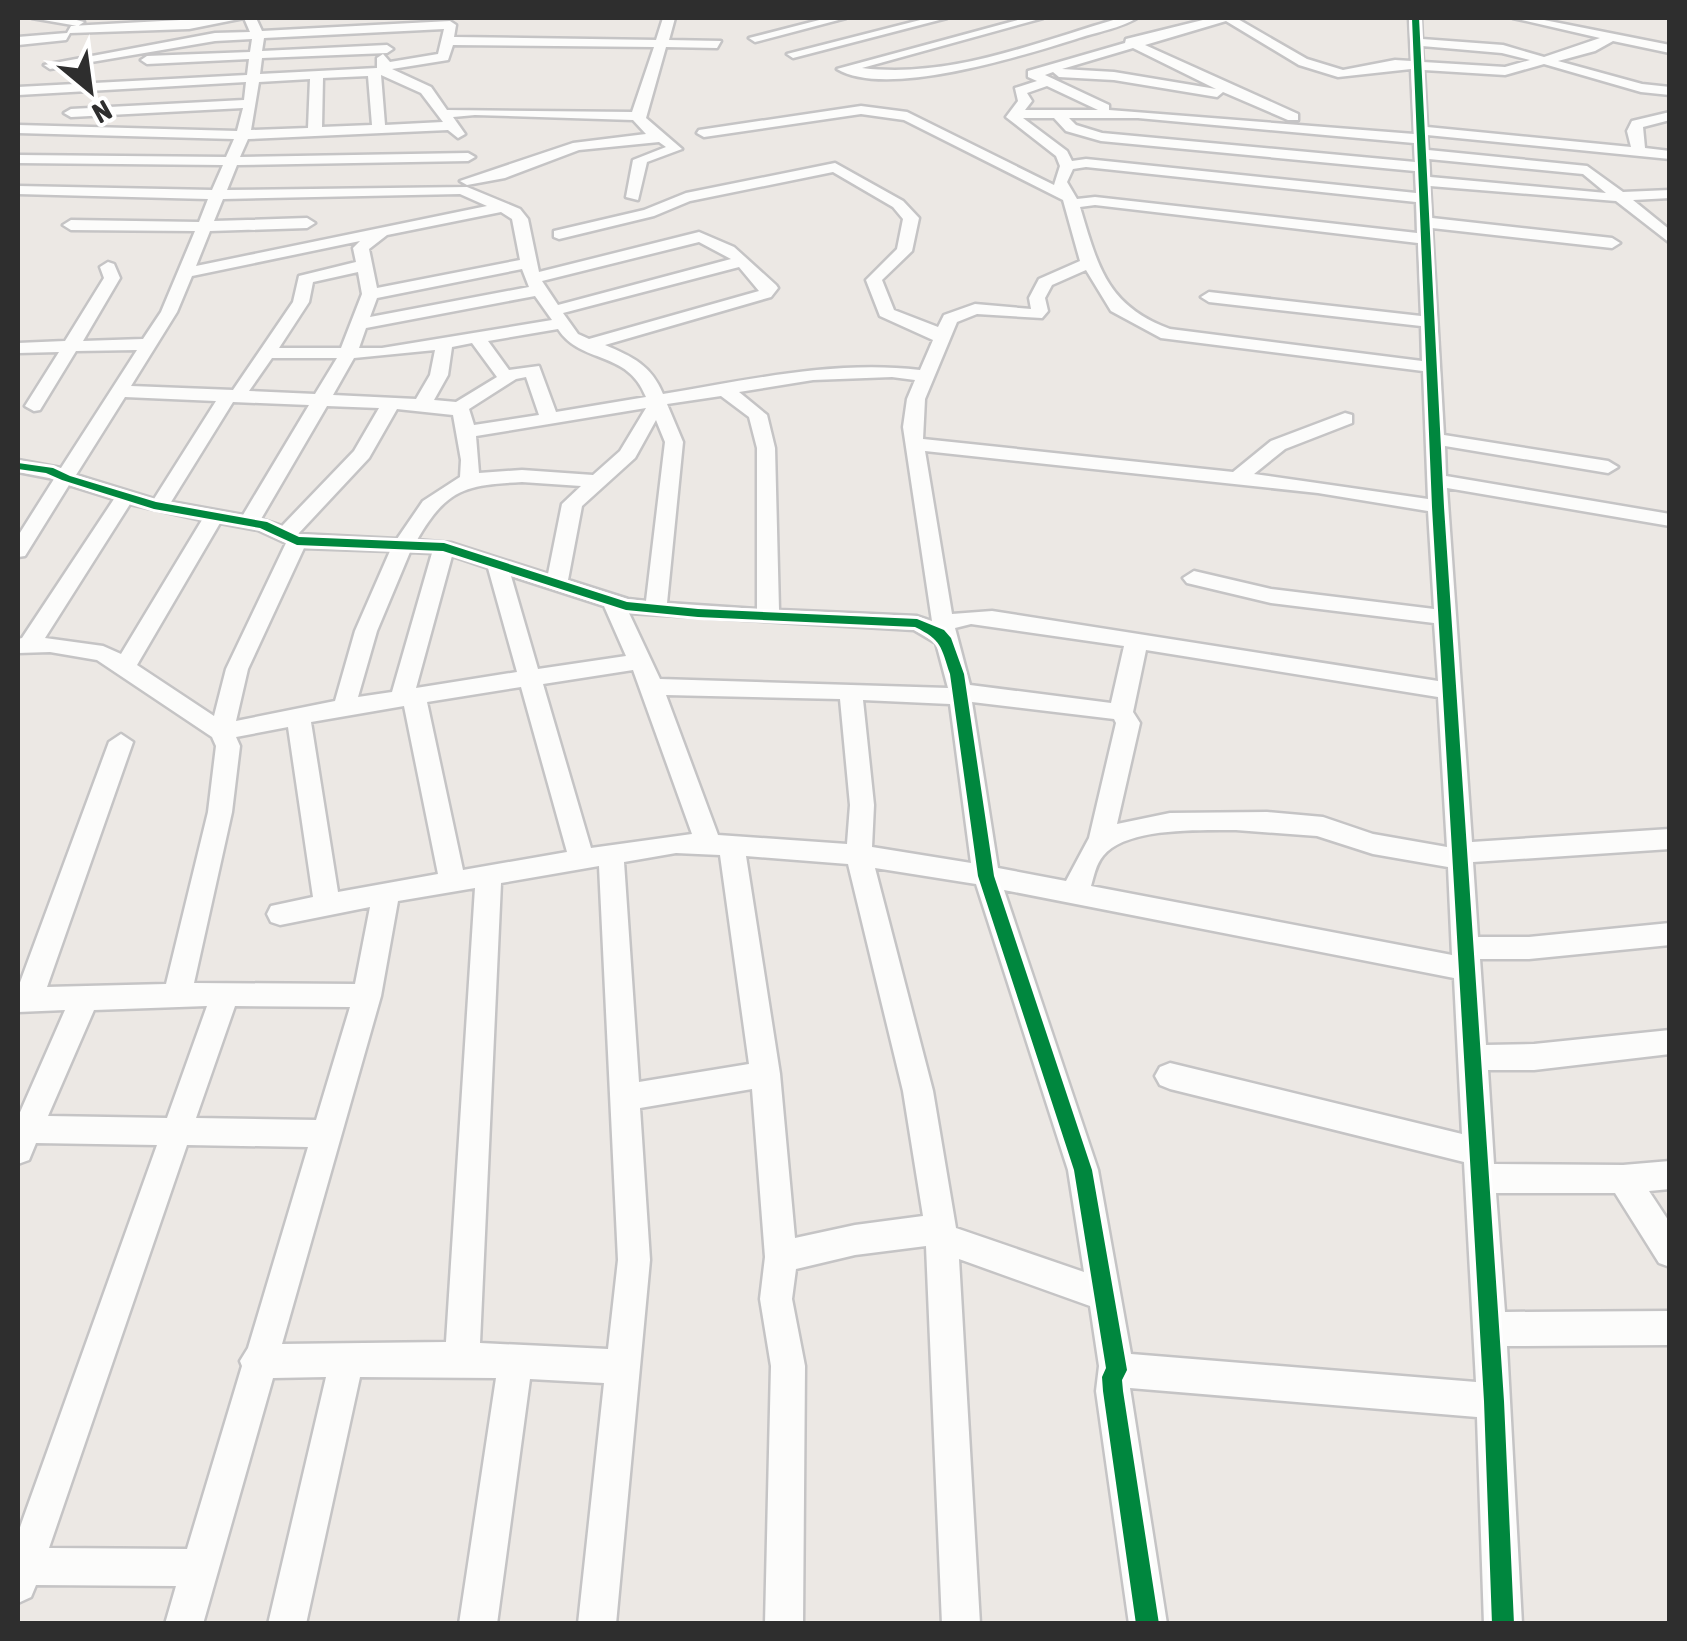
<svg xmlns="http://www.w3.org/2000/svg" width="1687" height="1641" viewBox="0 0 1687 1641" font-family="'Asap Condensed',sans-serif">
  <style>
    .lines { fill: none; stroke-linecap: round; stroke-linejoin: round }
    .minor-casing { stroke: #c5c4c5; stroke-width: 5 }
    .minor { fill: #fcfcfb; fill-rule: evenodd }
    .cycleway-casing { stroke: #fff; stroke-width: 6 }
    .cycleway { fill: #00873e; fill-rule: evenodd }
  </style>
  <rect width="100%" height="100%" fill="#ece8e4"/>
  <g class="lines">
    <g class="minor-casing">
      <path id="minor" d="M32,18H69L84,22L78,26Z
        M217,18H244L189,29L70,33L66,40L18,45V37L67,33L71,26Z
        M244,18H256L262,31L450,21L456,25L454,37L656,40L663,18H675L669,40L721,41L717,48L666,47L646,118L682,149L647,162L638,200L626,197L633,160L666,147L659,142L579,150L505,178L467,185L460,181L573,143L646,134L633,120L475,115L453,117L465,134L458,138L448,130L248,139L240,157L468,153L475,157L468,161L237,165L227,190L467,187L520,209L528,219L539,272L699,232L734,247L776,285L778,288L771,297L605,345C633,357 651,365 663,394C748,380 834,360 920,370L933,340L880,316L866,280L897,249L903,219L893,207L833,172L690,201L654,216L559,239L554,237V231L644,210L686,193L835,163L903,201L919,218L912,251L882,280L894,310L938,327L944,315L975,304L1031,309L1029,298L1039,279L1080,261L1063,200L904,120L861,114L704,137L697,133L699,130L861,106L907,112L1054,185L1060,166L1056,156L1006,117L1018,101L1015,88L1037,81L1028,77V71L1125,43L1126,39L1211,18H1236L1307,59L1343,70L1395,60L1411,61L1409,18H1421L1422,39L1503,45L1544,57L1600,38L1513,18H1534L1670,45V53L1613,41L1595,51L1558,61L1642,84L1670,87V95L1641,92L1544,64L1505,75L1424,70L1427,127L1631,147L1627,131L1632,121L1670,112V120L1643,127L1645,148L1670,151V159L1427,135L1428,150L1587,166L1623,192L1670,190V198L1633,200L1670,230V243L1616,201L1430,186L1432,218L1612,238L1620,243L1612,248L1432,228L1444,435L1608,461L1618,467L1608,473L1445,446L1446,476L1670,514V526L1447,488L1472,842L1670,829V849L1473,862L1478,937H1529L1670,923V945L1529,959H1480L1486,1045L1534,1044L1670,1030V1054L1534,1070H1488L1494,1164L1623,1165L1670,1161V1189L1649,1191L1670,1223V1267L1659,1263L1615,1193H1496L1505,1312L1670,1311V1345L1507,1346L1522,1624H1484L1477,1417L1130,1388L1167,1624H1129L1096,1391L1099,1366L1090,1306L959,1259L980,1624H942L926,1246L855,1255L796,1269L792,1299L805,1366L803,1624H765L771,1366L760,1299L765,1257L752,1089L640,1108L650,1260L616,1624H578L604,1383L530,1379L497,1624H459L496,1378L360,1377L306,1624H268L326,1377L273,1378L203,1624H165L176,1586L36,1585L31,1597L18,1603V1533L157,1145L36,1143L29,1160L18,1164V1117L65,1010L18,1012V988L109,742L121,734L133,742L47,987L166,984L208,812L216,746L212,737L97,660L50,652L18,653V639L22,638L114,499L69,485L25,556L18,557V536L54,479L18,472V460L61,468L137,350L76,351L40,410L34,411L25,406L59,352L18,353V343L65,341L104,278L100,267L108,262L114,264L120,278L83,341L143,339L161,312L195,231L71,230L63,225L71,220L199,222L208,199L18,194V186L212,190L223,165L18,163V155L226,157L234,139L18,133V125L237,131L243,108L71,117L64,113L71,109L244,100L246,82L18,95V87L247,75L249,59L147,64L141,60L147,56L250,52L252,39L215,41L50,69L44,65L215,33L250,32ZM1226,21L1299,65L1338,77L1411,69L1414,134L1109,110V105L1045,75L1053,72L1059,77L1114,80L1217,97L1223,92L1288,120H1298V114L1145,45ZM444,29L438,54L390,62L383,54L377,58V68L260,74L262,58L387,53L393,49L387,45L262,51L264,38ZM453,45L654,47L632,112L447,110L431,87L392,69L448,60ZM1422,46L1502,53L1530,60L1505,67L1423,62ZM1133,48L1216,89L1114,72L1062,69ZM381,75L421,93L443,122L385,125ZM368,76L372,125L322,127L323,78ZM310,79L308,128L251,130L259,82ZM1047,86L1098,110H1025L1032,101L1027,93ZM1023,118H1054L1066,131L1101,141L1415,171L1416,193L1086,159L1072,161L1067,151ZM1069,118H1138L1414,143L1415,162L1102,133L1076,125ZM1429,159L1583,174L1606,193L1430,177ZM1086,167L1416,202L1417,233L1095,197L1077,199L1067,182L1073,169ZM460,194L487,206L196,266L210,231L307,228L315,223L307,218L214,221L223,199ZM1095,205L1418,243L1421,316L1209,292L1201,297L1209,302L1421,326L1422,361L1170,329C1107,306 1098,267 1080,207ZM501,212L512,219L520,260L377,288L369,249L387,235ZM360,241L353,248L356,262L299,276L293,302L233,390L131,386L177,312L192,276ZM699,242L731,259L558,305L542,281ZM739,267L759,291L589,339L578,334L563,313ZM522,269L529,287L370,317L377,298ZM1086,270L1111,311L1161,338L1423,371L1428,499L1254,474L1285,449L1352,423V415L1345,413L1271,441L1233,472L923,439L925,399L957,322L977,314L1042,318L1048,311L1045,298L1052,285ZM358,272L362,294L341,348H279L309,302L313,282ZM535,296L552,320L382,348H359L366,328ZM558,329C581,365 627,349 646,397L556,412L539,366L509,370L488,341ZM472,343L497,377L456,402L434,400L448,375L452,347ZM435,350L430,375L416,399L333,395L354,358ZM272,358H337L315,394L249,391ZM526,377L539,415L474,425L469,409L516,379ZM892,377L915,380L907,399L903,427L932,621L917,616L779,610L775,448L767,415L739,392L813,380ZM721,396L749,417L757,448V609L667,603L683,442L667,404ZM125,397L216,401L154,499L76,475ZM233,402L309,405L243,515L171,502ZM327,406L379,408L354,451L282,526L261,519ZM646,408L620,451L593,475L522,470L479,473L476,436ZM397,409L453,415L461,460L460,477L423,501L397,539L298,534L369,458ZM656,420L665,442L646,601L628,599L568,580L582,506L635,458ZM925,451L1318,493L1428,511L1434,609L1271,589L1194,571L1183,578L1187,583L1271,603L1434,623L1438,681L992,611L952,614ZM522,482L581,486L562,504L548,574L451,543L417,540C447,488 466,485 522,482ZM130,504L202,520L121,654L103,646L45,638ZM220,523L258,530L286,543L226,669L214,716L137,665ZM304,548L390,551L355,631L335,701L236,721L248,669ZM410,552L432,553L392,692L358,697L377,631ZM452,556L488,568L517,672L416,688ZM511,576L604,606L626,656L538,669ZM629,613L914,630L936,643L948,688L660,679ZM971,624L1124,646L1111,703L970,685L955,628ZM1146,650L1438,697L1447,847L1373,834L1323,817L1267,812L1170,813L1117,824L1140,723L1133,712ZM633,670L692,834L591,848L543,684ZM521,687L567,852L463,870L427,702ZM666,695L840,699L850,805L847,844L718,835ZM863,700L950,704L971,863L872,847L874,805ZM972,702L1114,719L1116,723L1089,838L1066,881L998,868ZM404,706L438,874L338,892L311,722ZM288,727L313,897L271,906L267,914L271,922L280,925L370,907L355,984L194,983L232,812L240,746L236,737ZM1236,830L1317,836L1373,854L1448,867L1452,955L1091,886C1094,876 1096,864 1103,856C1126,827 1201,830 1236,830ZM676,853L720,855L749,1064L639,1082L624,862ZM746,856L848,864L903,1091L923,1216L855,1225L795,1238L780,1074ZM599,866L618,1260L608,1349L480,1343L501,883ZM875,868L976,884L1068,1170L1084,1272L956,1228L933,1091ZM475,888L446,1342L282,1344L381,996L398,901ZM1004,890L1454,978L1462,1134L1170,1063L1160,1067L1155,1076L1160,1085L1170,1089L1464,1162L1476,1382L1131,1354L1098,1170ZM207,1006L167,1118L48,1116L94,1010ZM235,1006L350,1007L316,1120L196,1118ZM187,1145L308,1147L248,1348L240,1361L242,1366L187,1549L49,1548Z
        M827,18H846L755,42L749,38Z
        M928,18H947L793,58L787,54Z
        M1025,18H1043L862,68C950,79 1037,42 1120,18H1137C1121,28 1097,32 1079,38C1025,55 887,99 837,69Z"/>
    </g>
    <use href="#minor" class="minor"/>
    <g class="cycleway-casing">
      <path id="cycleway" d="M1412,18H1419L1444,507L1504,1401L1514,1624H1492L1484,1401L1432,507Z
        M18,463L53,468L70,476L156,502L267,522L299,537L444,543L627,602L698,609L917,619L944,630L951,638L964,674L994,876L1092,1170L1127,1370L1122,1380L1123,1391L1159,1624H1136L1103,1391L1102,1377L1106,1368L1074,1170L978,876L950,674C941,647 942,640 915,627L698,617L626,610L443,551L297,545L260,528L154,509L62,480L46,473L18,469Z"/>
    </g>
    <use href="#cycleway" class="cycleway"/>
  </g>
  <rect width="1687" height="1641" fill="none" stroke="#2e2e2e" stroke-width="40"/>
  <g transform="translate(90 90) rotate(151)" stroke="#ffffff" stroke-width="8" paint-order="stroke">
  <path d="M0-8L18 38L0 25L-18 38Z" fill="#2e2e2e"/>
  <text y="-15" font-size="28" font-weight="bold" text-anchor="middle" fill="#2e2e2e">N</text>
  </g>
</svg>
